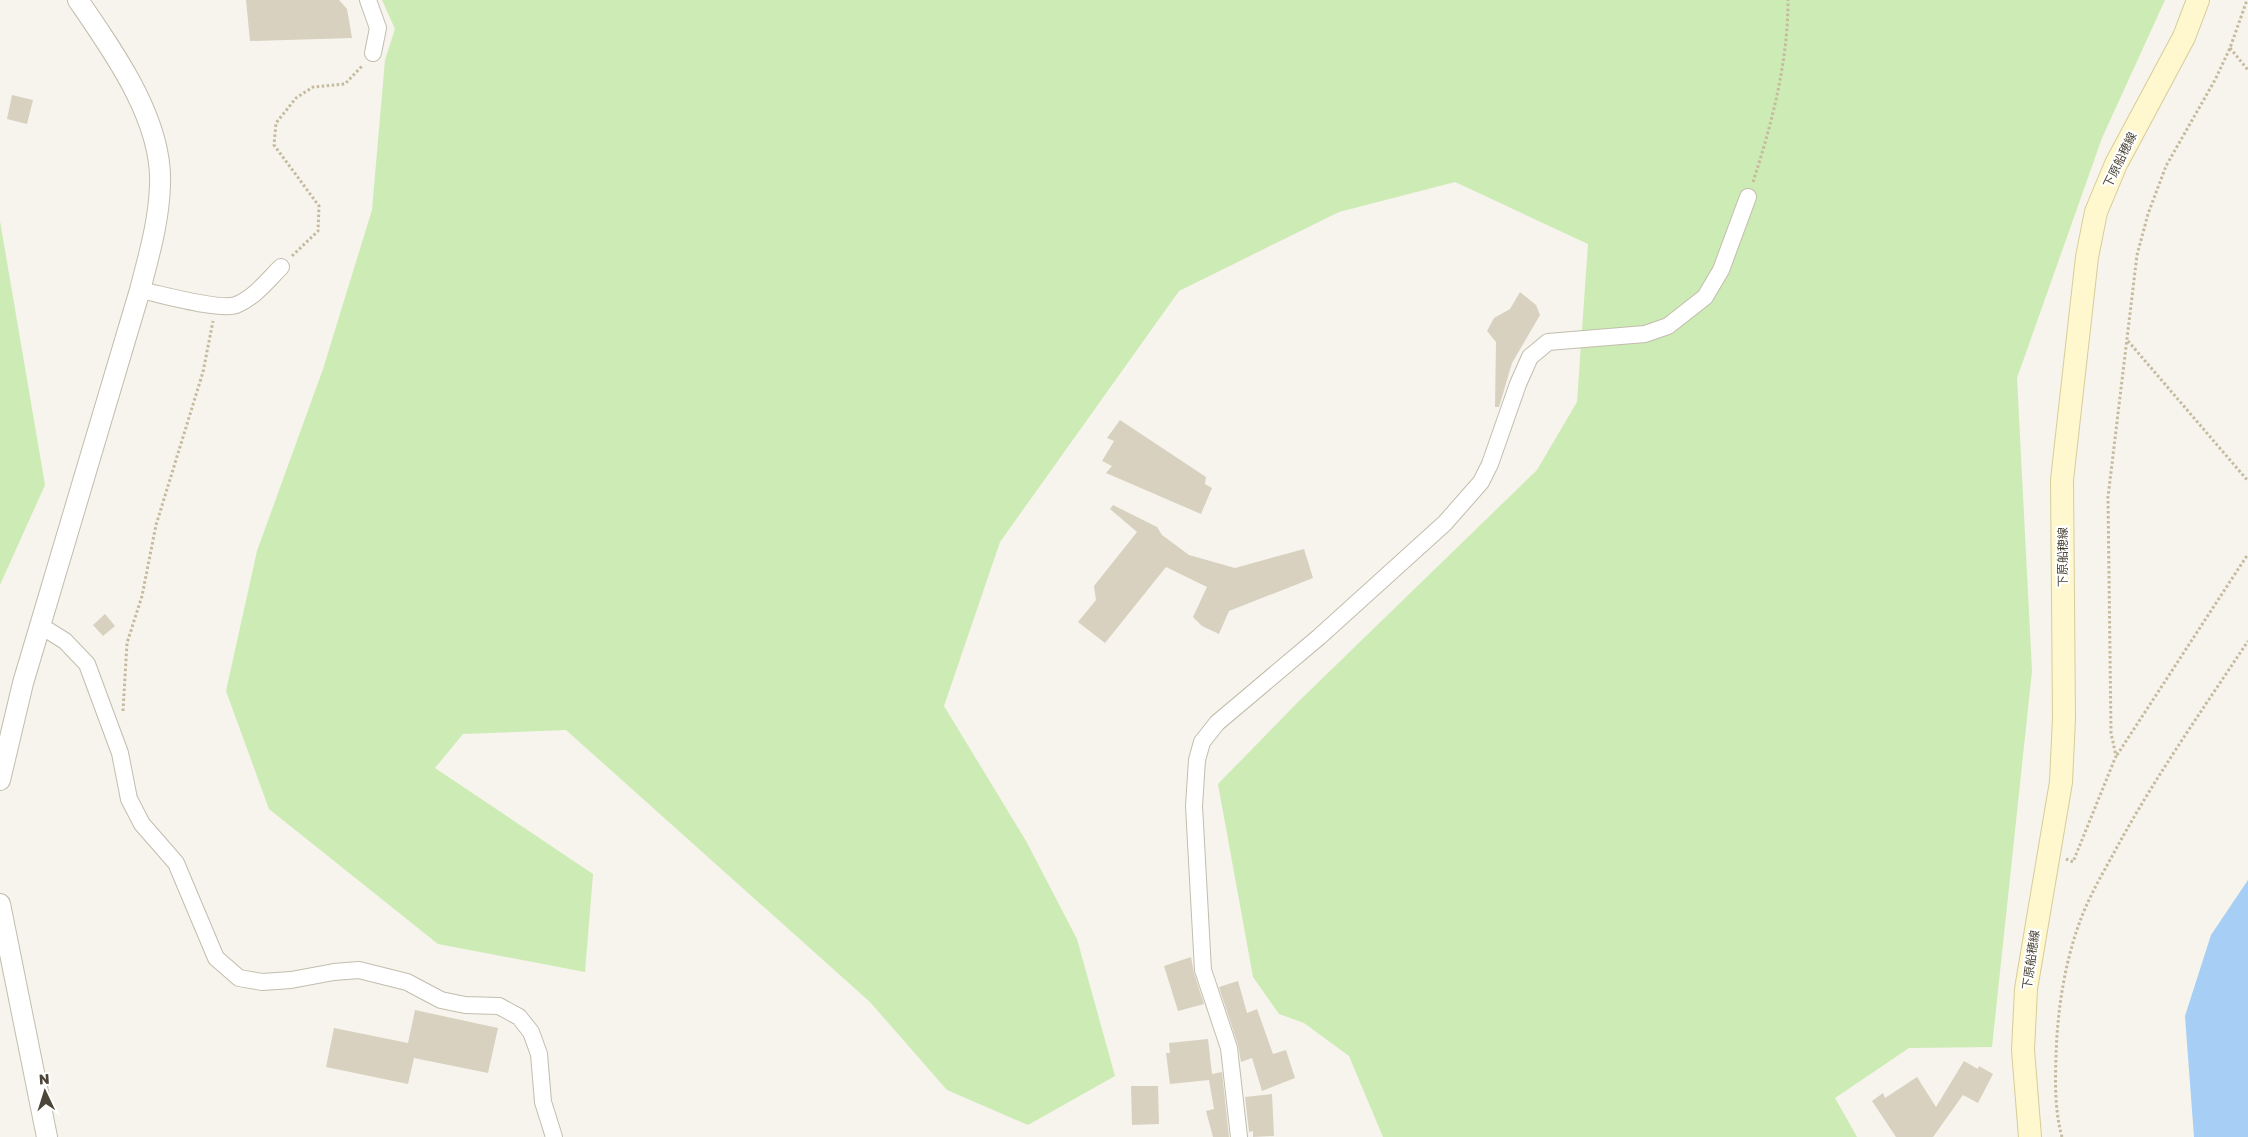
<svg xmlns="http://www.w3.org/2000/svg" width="2248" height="1137" viewBox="0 0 2248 1137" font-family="'Golos Text','Noto Sans JP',sans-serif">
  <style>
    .green { fill: #cdebb4 }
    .water { fill: #a7cef4 }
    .building { fill: #d8d1c0 }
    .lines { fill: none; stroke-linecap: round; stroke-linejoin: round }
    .minor-casing { stroke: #c2bdad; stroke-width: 18 }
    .tertiary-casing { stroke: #c2bdad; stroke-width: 22 }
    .secondary-casing { stroke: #d7cc9a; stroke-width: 24 }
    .path { stroke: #c5ba9e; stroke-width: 3; stroke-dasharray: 2.5 2.5; stroke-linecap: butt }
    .minor { stroke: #fff; stroke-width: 16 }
    .tertiary { stroke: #fff; stroke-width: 20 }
    .secondary { stroke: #fff7cd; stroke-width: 22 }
    .labels { text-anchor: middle; stroke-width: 4.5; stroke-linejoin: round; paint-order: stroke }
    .street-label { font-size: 12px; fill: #4b4638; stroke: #fff }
  </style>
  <rect width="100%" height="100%" fill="#f6f4ec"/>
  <path class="green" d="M382,0H2165L2102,138L2017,378L2032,671L1992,1047L1909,1048L1835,1098L1857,1137H1383L1349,1056L1304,1023L1279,1014L1253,977L1218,784L1297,703L1537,470L1577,402L1588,244L1455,182L1339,212L1179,291L1000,542L944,706L1026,841L1077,939L1115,1076L1028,1125L947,1090L870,1002L566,730L463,734L435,768L593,874L585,972L438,944L269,809L226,691L257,551L323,369L372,210L385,60L395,29Z
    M0,221L45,485L0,585Z"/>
  <path class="water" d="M2248,880V1137H2194L2185,1016L2211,935Z"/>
  <path class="building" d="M246,0H339L347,9L352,38L250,41Z
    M12,95L33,100L27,124L7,119Z
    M1520,292L1536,305L1540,315L1512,363L1499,407H1495L1496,342L1487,331L1494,318L1510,309Z
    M1120,420L1206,477L1205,484L1212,488L1201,514L1106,473L1112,466L1102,461L1114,441L1107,438Z
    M1113,505L1157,527L1162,535L1189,555L1235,568L1304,549L1313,578L1229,611L1219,634L1202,626L1193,617L1207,587L1166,567L1105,643L1078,622L1096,600L1094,586L1137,532L1110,509Z
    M105,614L115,626L103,636L93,625Z
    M1191,957L1194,973L1204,1004L1178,1011L1164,966Z
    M1238,981L1247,1013L1257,1009L1273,1054L1286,1050L1295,1078L1262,1091L1252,1058L1241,1062L1238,1045L1219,987Z
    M415,1010L498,1028L488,1073L414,1058L408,1084L326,1067L334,1028L408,1043Z
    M1208,1039L1212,1074L1222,1072L1229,1137H1213L1206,1111L1214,1109L1209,1080L1170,1084L1166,1053H1170L1169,1043Z
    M1964,1061L1978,1069L1979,1066L1993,1074L1978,1103L1963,1095L1933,1137H1896L1872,1101L1883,1093L1885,1098L1917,1077L1936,1107Z
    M1131,1086H1158L1159,1124L1132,1125Z
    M1272,1094L1274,1136L1253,1137V1131L1249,1132L1245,1097Z"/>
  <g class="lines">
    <g class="minor-casing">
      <path id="minor" d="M368,0L378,28L373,53
        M140,290C161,294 219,311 236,305C254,298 268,280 281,267
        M41,626L65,641L87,664L120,753L129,799L142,824L176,863L216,958L239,978L262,982L291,980L334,972L359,970L407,982L441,1000L465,1005L499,1006L519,1017L531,1032L539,1054L543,1102L554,1137
        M1239,1137L1229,1048L1203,970L1194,806L1197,760L1202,742L1217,723L1319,637L1445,523L1481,482L1490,464L1518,384L1530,357L1548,342L1645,334L1668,326L1705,297L1721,270L1748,197"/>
    </g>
    <g class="tertiary-casing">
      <path id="tertiary" d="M0,780L23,683L140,290C149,255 159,221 160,185C163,120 113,51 78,0
        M0,904L47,1137"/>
    </g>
    <g class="secondary-casing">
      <path id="secondary" d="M2030,1137L2023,1050L2026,989L2061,782L2064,718L2062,480L2087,257L2096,212L2116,164L2184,37L2198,0"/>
    </g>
    <path class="path" d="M2230,48L2248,70
      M1753,182C1772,123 1788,62 1788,0
      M292,256L318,231L319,206L274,145L276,123L296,98L313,87L345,84L363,65
      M2128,341L2248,481
      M123,711L127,643L142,596L156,525L203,372L213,321
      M2117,755L2248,554
      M2066,859L2073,862L2116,756L2111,733L2108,497L2137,255L2148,214L2166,166L2215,80L2230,48L2247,0
      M2062,1137C2055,1112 2055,1084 2056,1058C2057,1013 2064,966 2079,924C2088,898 2103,873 2116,849C2155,777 2203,709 2248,641"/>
    <use href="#minor" class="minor"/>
    <use href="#tertiary" class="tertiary"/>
    <use href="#secondary" class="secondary"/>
  </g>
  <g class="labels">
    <g class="street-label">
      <text transform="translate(2120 160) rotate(-64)" y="4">下原船穂線</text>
      <text transform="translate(2063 557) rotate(-90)" y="4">下原船穂線</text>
      <text transform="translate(2031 960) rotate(-82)" y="4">下原船穂線</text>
    </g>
  </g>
  <g transform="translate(45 1092) rotate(356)" stroke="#ffffff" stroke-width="4" paint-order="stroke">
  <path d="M0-4L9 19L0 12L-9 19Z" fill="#4b4638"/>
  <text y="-8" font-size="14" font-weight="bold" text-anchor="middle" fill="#4b4638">N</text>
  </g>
</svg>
